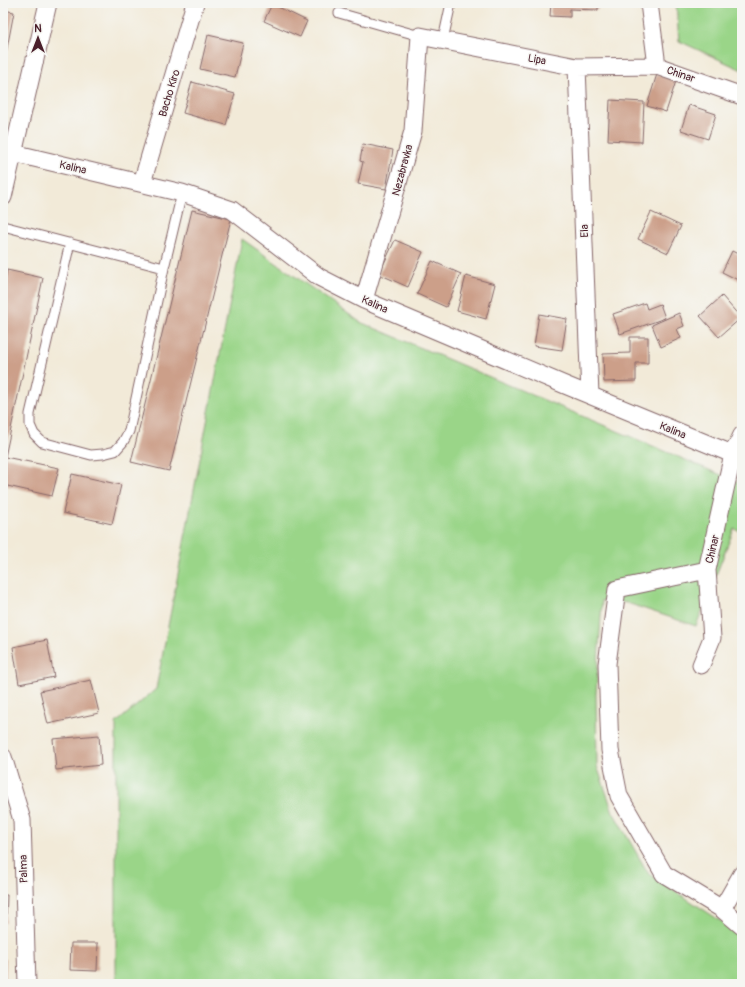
<svg xmlns="http://www.w3.org/2000/svg" width="745" height="987" viewBox="0 0 745 987" font-family="Pangolin,sans-serif">
  <style>
    .green { fill: #9ad588; stroke: #727a5a }
    .building { fill: #cc9f89 }
    .lines { fill: none; stroke-linecap: round; stroke-linejoin: round }
    .lane-casing { stroke: #856668; stroke-width: 11 }
    .street-casing { stroke: #856668; stroke-width: 19 }
    .lane { stroke: #fff; stroke-width: 9 }
    .street { stroke: #fff; stroke-width: 17 }
    .labels { text-anchor: middle; stroke-width: 3; stroke-linejoin: round; paint-order: stroke }
    .street-label { font-size: 11px; fill: #4a1f2b; stroke: #f6f6f2 }
  </style>
  <rect width="100%" height="100%" fill="#f6f6f2"/>
  <filter id="ink" filterUnits="userSpaceOnUse"><feTurbulence type="fractalNoise" baseFrequency=".025" numOctaves="2"/><feDisplacementMap in="SourceGraphic" scale="8" xChannelSelector="R" yChannelSelector="G"/><feConvolveMatrix kernelMatrix="1 2 1 2 8 2 1 2 1" color-interpolation-filters="sRGB"/></filter>
  <filter id="wash" filterUnits="userSpaceOnUse"><feTurbulence type="fractalNoise" baseFrequency=".012" numOctaves="4" result="noise"/><feDisplacementMap in="SourceGraphic" scale="16" xChannelSelector="R" yChannelSelector="G"/><feGaussianBlur stdDeviation="0.9" result="paint"/><feColorMatrix in="noise" values="0 0 0 0 0 0 0 0 0 0 0 0 0 0 0 0 0 1.4 0 .05"/><feComposite in="paint" operator="in"/></filter>
  <g filter="url(#wash)">
    <rect width="100%" height="100%" fill="#f2ead8"/>
    <path class="green" d="M676,3H742V70L679,41Z
      M242,239L360,322L740,483L742,478V532L734,529L696,626L627,603L602,600L596,694L597,766L613,812L648,873L742,935V984H122L116,978V723L156,689Z"/>
    <g id="blocks">
      <path class="building" d="M551,3H598V10L570,9V17L550,16Z
        M272,4L307,21L300,37L264,21Z
        M3,10L14,12L4,64H3Z
        M208,35L243,43L235,77L200,69Z
        M657,74L676,81L666,112L647,106Z
        M192,82L235,94L226,125L183,113Z
        M610,100L644,102L642,142L608,140Z
        M689,105L716,114L708,139L681,130Z
        M363,144L393,150L386,189L358,184L363,162L360,161Z
        M192,210L231,219L169,471L131,462Z
        M651,212L681,226L668,253L638,239Z
        M395,240L423,252L408,287L379,274Z
        M732,251L742,256V282L722,272Z
        M432,261L461,274L446,307L417,294Z
        M7,270L43,278L5,457L59,468L52,496L3,485V291Z
        M466,276L495,284L486,319L457,311Z
        M722,296L741,318L719,337L700,316Z
        M645,303L647,309L660,304L665,318L620,334L613,314Z
        M679,313L684,326L677,329L681,338L661,347L652,325Z
        M539,314L567,319L562,350L534,346Z
        M630,337H648V363H636V381L604,382L603,354L630,353Z
        M72,474L121,485L112,524L63,513Z
        M47,640L54,677L19,684L13,647Z
        M91,680L99,713L48,724L40,691Z
        M99,735L101,765L56,770L53,739Z
        M3,895H7L6,923H3Z
        M71,943H98L97,971L70,970Z
        M3,959H6V984H3Z"/>
    </g>
  </g>
  <g filter="url(#ink)">
    <use href="#blocks" fill-opacity="0" stroke="#856668" stroke-width="1"/>
    <g class="lines">
      <g class="lane-casing">
        <path id="lane" d="M339,13L420,36
          M443,40L451,3
          M3,226L164,268L182,193
          M70,243L30,414V425L34,434L42,442L91,455L103,454L115,451L123,442L129,431L164,268"/>
      </g>
      <g class="street-casing">
        <path id="street" d="M649,3L657,66L742,96
          M577,67L590,395
          M13,153L182,193L232,210L319,277L364,300L565,385L742,458
          M142,183L195,3
          M3,197L48,3
          M364,300L413,131L420,36L577,67L657,66
          M707,570L617,589L607,664L610,750L619,796L664,874L722,909L742,926
          M701,665L712,638L707,570L733,454L742,435
          M3,757L22,820L27,984
          M722,909L742,874"/>
      </g>
      <use href="#lane" class="lane"/>
      <use href="#street" class="street"/>
    </g>
  </g>
  <g class="labels">
    <g class="street-label">
      <text transform="translate(537 59) rotate(11)" y="4">Lipa</text>
      <text transform="translate(681 74) rotate(19)" y="4">Chinar</text>
      <text transform="translate(169 93) rotate(-73)" y="4">Bacho Kiro</text>
      <text transform="translate(73 167) rotate(13)" y="4">Kalina</text>
      <text transform="translate(402 170) rotate(-75)" y="4">Nezabravka</text>
      <text transform="translate(584 231) rotate(-92)" y="4">Ela</text>
      <text transform="translate(375 304) rotate(24)" y="4">Kalina</text>
      <text transform="translate(673 430) rotate(22)" y="4">Kalina</text>
      <text transform="translate(712 549) rotate(-77)" y="4">Chinar</text>
      <text transform="translate(23 869) rotate(-92)" y="4">Palma</text>
    </g>
  </g>
  <rect width="745" height="987" fill="none" stroke="#f6f6f2" stroke-width="16"/>
  <g transform="translate(38 38)" stroke="#f6f6f2" stroke-width="3" paint-order="stroke">
  <path d="M0-3L7 15L0 10L-7 15Z" fill="#4a1f2b"/>
  <text y="-6" font-size="11" font-weight="bold" text-anchor="middle" fill="#4a1f2b">N</text>
  </g>
</svg>
